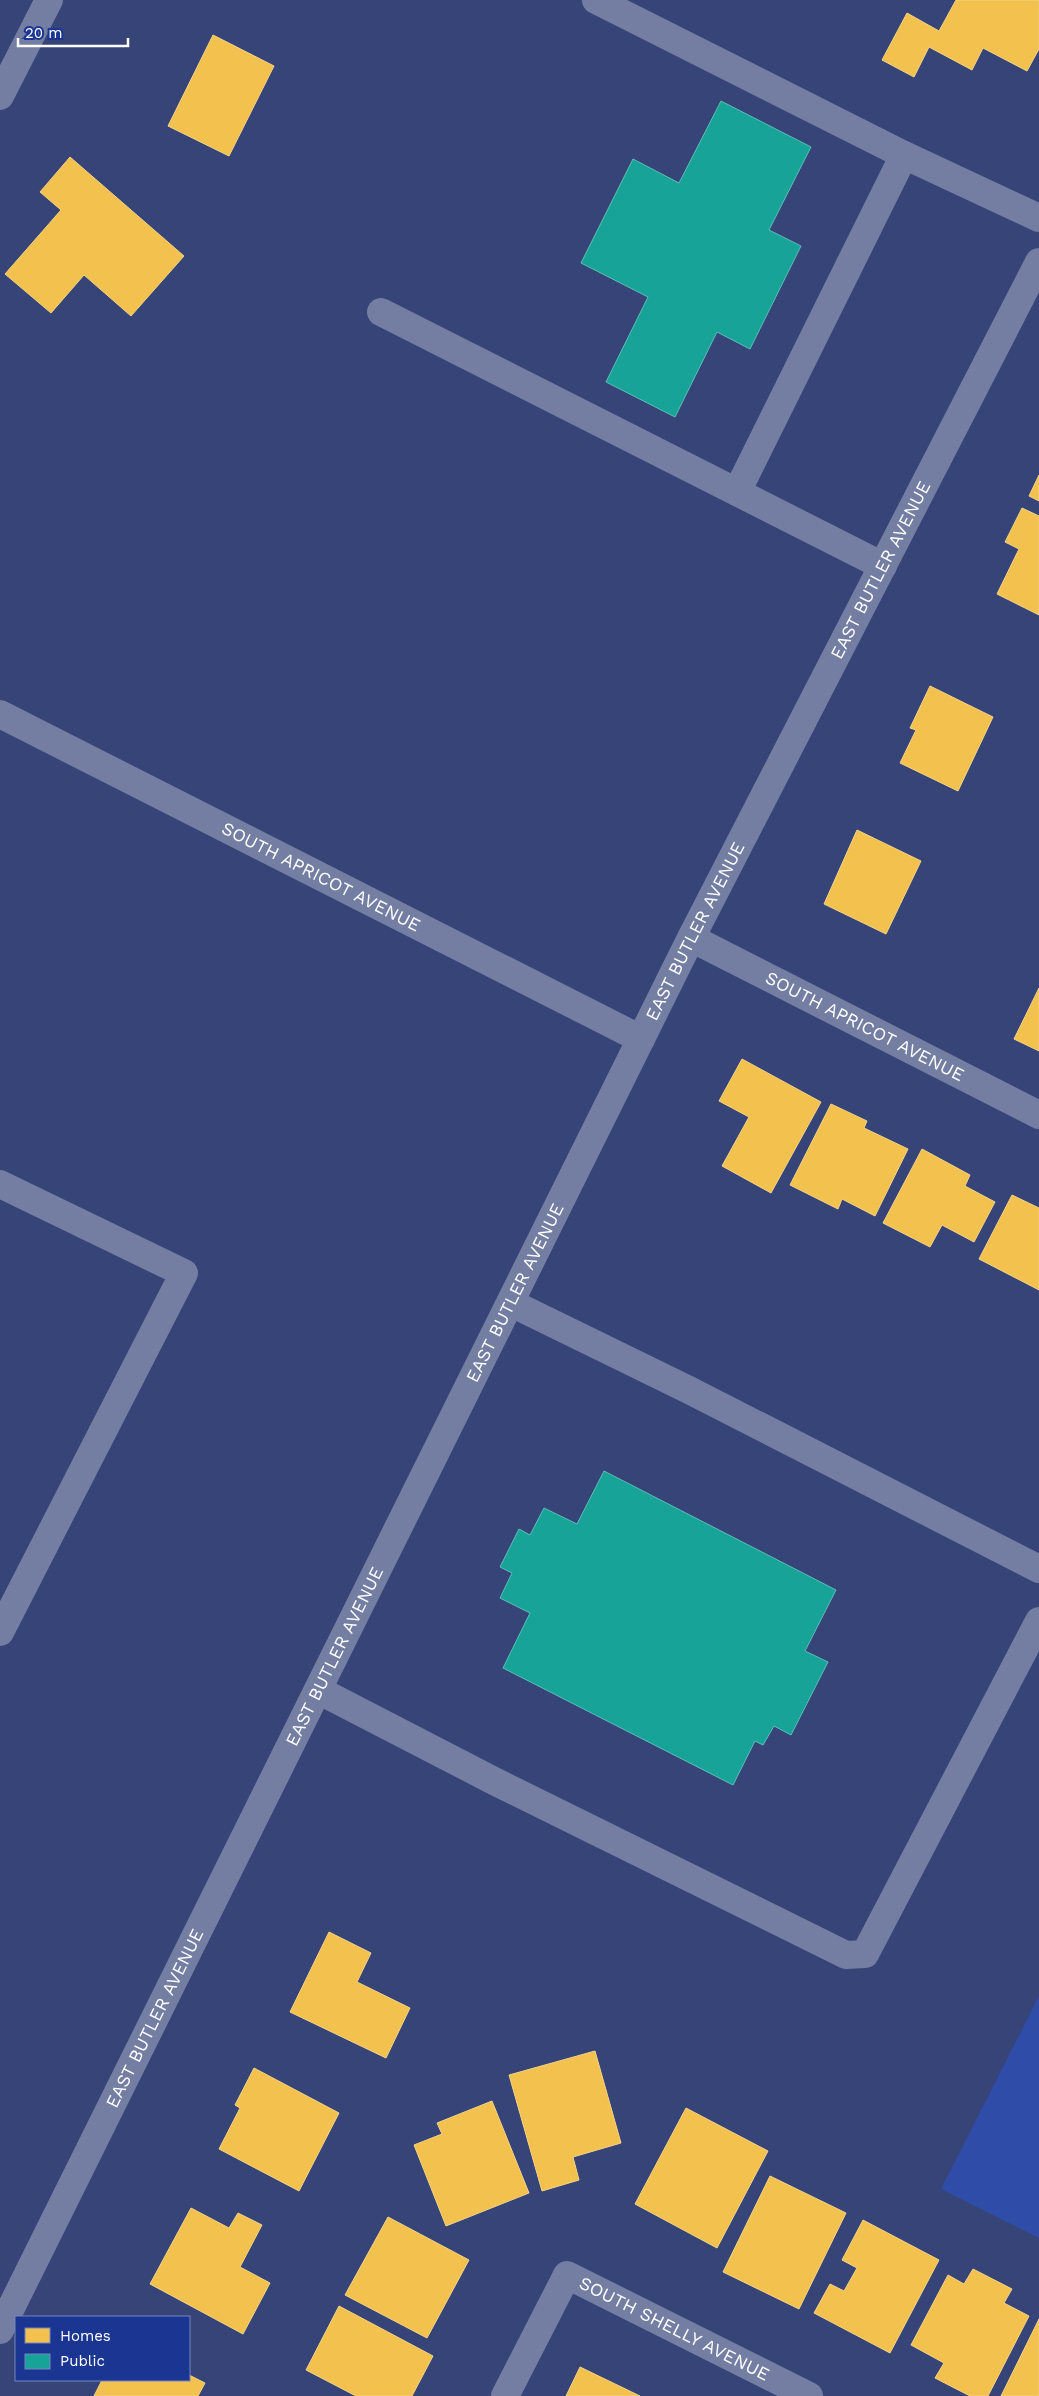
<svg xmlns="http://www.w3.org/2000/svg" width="1039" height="2396" viewBox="0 0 1039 2396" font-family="'Work Sans',sans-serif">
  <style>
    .green { fill: #2f4ca9 }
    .homes { fill: #f2c14e; stroke: #f6d483 }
    .public { fill: #17a398; stroke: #5dbfb7 }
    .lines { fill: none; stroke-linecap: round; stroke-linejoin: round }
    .minor { stroke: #737ea2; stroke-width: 28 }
    .labels { text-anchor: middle; stroke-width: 5; stroke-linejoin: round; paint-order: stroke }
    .street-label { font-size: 18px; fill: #fff; stroke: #1b3592 }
  </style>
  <rect width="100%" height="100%" fill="#364477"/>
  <path class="green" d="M1039,1996V2238L941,2189Z"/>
  <path class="homes" d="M956,0H1039V49L1027,71L983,48L972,70L929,47L914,77L882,60L907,13L939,31Z
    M213,35L274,66L229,156L168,126Z
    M70,157L184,256L131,316L84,275L51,313L5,274L61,210L40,192Z
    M1039,475V501L1029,496Z
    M1022,508L1039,516V615L997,594L1019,549L1005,542Z
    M930,686L993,717L958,791L900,763L916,730L910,728Z
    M857,830L921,861L886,934L824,904Z
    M1039,988V1051L1014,1039Z
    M742,1059L821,1102L771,1193L722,1166L749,1117L719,1101Z
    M831,1104L867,1121L864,1128L908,1149L875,1216L842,1199L838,1209L790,1185Z
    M922,1149L970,1175L965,1186L995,1202L974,1242L942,1225L930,1247L883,1223Z
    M1012,1195L1039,1208V1290L979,1259Z
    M329,1932L371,1953L357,1982L410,2008L386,2058L290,2012Z
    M595,2051L621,2143L573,2157L579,2180L542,2191L509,2075Z
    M254,2068L339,2113L299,2191L219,2149L240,2108L235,2105Z
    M492,2101L529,2193L446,2226L414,2145L442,2134L437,2123Z
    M686,2108L768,2151L717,2248L635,2204Z
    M770,2176L846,2213L799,2309L723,2272Z
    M191,2208L229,2228L238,2213L262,2225L240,2267L270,2283L243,2334L150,2284Z
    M388,2217L469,2260L427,2338L345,2295Z
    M863,2220L939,2260L890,2353L814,2313L830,2284L844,2291L857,2268L842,2260Z
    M973,2269L1012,2289L1004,2303L1029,2316L988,2396H970L935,2378L944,2363L911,2345L948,2275L964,2284Z
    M339,2306L433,2356L412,2396H356L306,2370Z
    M1039,2319V2396H1001Z
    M580,2367L640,2396H566Z
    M189,2375L205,2383L198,2396H94L102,2380H189Z"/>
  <path class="public" d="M721,101L811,147L769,230L801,246L750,349L717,332L675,417L606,382L648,297L581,263L633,159L679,183Z
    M604,1471L836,1590L805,1651L828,1662L791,1735L774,1726L763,1745L755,1741L733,1785L503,1668L530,1613L500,1598L512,1573L500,1567L519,1529L530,1535L544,1508L577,1524Z"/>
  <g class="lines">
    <g class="minor">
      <path d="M596,0L904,155L1039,218"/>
      <path d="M0,96L49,0"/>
      <path d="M381,312L883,566"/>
      <path d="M737,492L904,155"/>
      <path id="s1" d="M0,714L641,1039"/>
      <path id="s2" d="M691,938L1039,1115"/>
      <path d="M0,1184L184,1273L0,1632"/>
      <path d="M511,1303L689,1390L1039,1569"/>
      <path d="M318,1690L494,1781L846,1955L865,1954L1039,1621"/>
      <path id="s3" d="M0,2330L691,938L1039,262"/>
      <path id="s4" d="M505,2396L567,2275L809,2396"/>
    </g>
  </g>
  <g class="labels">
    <g class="street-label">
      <text dy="6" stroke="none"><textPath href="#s3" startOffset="1968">EAST BUTLER AVENUE</textPath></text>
      <text dy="6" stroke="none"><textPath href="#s1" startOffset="360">SOUTH APRICOT AVENUE</textPath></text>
      <text dy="6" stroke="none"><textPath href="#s3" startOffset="1562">EAST BUTLER AVENUE</textPath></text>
      <text dy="6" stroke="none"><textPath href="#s2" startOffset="195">SOUTH APRICOT AVENUE</textPath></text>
      <text dy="6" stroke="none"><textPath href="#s3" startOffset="1158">EAST BUTLER AVENUE</textPath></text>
      <text dy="6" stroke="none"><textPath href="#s3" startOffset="752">EAST BUTLER AVENUE</textPath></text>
      <text dy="6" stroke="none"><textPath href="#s3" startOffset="348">EAST BUTLER AVENUE</textPath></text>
      <text dy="6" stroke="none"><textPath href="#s4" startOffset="256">SOUTH SHELLY AVENUE</textPath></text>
    </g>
  </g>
  <rect x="15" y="2316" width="175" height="65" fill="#1b3592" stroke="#7686be"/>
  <rect x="25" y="2328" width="25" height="15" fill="#f2c14e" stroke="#7686be"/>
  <text x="60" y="2341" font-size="15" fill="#ffffff">Homes</text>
  <rect x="25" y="2354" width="25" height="15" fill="#17a398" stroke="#7686be"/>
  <text x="60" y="2366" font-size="15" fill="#ffffff">Public</text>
  <path d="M18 38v8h110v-8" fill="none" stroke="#ffffff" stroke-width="2.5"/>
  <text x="25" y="38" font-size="15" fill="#ffffff" stroke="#1b3592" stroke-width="4" paint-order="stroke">20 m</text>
</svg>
